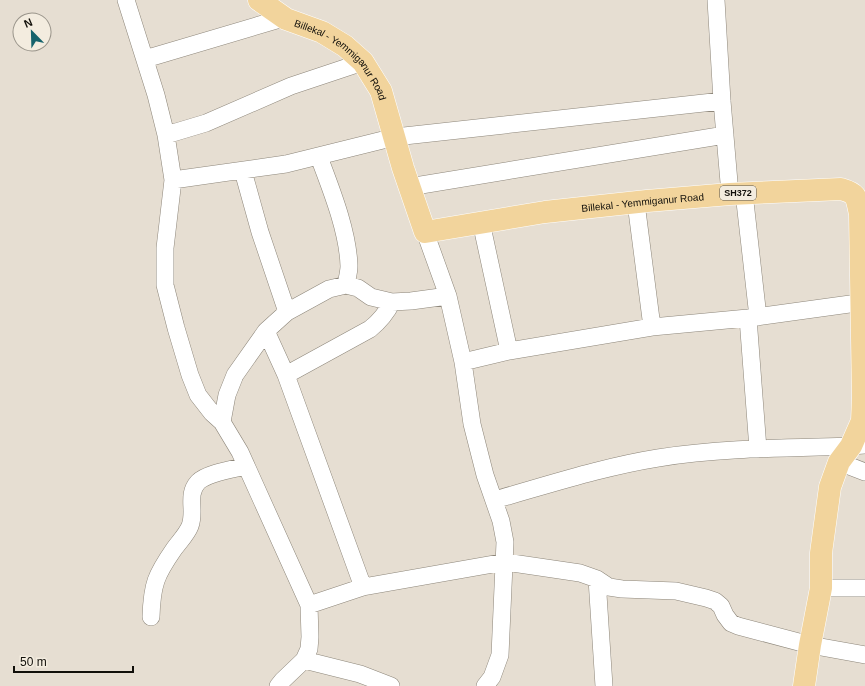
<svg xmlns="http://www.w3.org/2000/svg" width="865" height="686" viewBox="0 0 865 686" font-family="Arial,sans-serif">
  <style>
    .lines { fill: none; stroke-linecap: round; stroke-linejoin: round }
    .minor-casing { stroke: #8d867a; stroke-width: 18 }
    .primary-casing { stroke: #fff; stroke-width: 23 }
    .minor { stroke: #fff; stroke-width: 17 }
    .primary { stroke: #f2d49c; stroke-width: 22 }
    .labels { text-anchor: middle; stroke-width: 3; stroke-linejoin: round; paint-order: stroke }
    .shield { fill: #f3ecdf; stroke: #55514a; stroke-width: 1 }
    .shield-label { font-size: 9px; font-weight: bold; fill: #110f0a }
    .street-label { font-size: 10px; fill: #110f0a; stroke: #f3ecdf }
  </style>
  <rect width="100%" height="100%" fill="#e6ded2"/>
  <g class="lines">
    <g class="minor-casing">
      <path id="minor" d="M126,0L156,95L166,135L173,180L165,248V285L176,328L190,375L198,395L212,413L222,422L240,452L309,605L310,637L309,649L304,660L282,681L278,686
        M716,0L722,101L730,194
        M145,59L283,18
        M166,135L206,123L291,86L363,62
        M319,157C331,189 348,231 349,266C349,272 347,279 346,285
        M243,171L260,232L287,312
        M173,180L286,164L395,137L722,101
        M409,187L725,135
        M744,193L758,317
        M636,203L652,327
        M481,222L509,351
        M425,232L448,296L463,362L472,424L485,475L501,521L505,542L500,655L492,677L485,686
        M748,318L758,449
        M266,331L286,375L363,587
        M463,362L509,351L652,327L748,318L865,302
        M286,375L370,329C380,321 386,314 392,302
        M222,422L227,395L235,375L266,331L287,312L329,289L346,285L358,288L371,297L392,302L411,301L448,296
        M839,462L865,472
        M494,500C548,485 602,467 658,458C721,448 787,448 851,446L865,445
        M597,579L604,686
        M821,588H865
        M309,605L363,587L505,562L580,573L597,579L609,587L622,589L676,591L706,598L715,601L721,606L725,615L731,623L738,626L810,645L865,655
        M151,617C152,584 156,575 174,549C179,542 187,534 190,526C196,511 186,495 198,482C207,473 234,469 246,466
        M304,660L360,674L391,686"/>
    </g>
    <g class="primary-casing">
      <g id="primary">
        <path id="s1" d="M259,0L286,19L322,32L345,46L363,62L381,91L403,168L425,232L545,212L647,201L730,194L841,189C858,194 856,197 860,214L863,398L862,421L851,446L839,462L830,487L821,553V588L810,645L804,686"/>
      </g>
    </g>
    <use href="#minor" class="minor"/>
    <use href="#primary" class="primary"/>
  </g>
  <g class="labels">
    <rect class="shield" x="720" y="186" width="36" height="14" rx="3"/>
    <g class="shield-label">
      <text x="738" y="196">SH372</text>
    </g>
    <g class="street-label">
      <text dy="4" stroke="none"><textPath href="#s1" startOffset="104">Billekal - Yemmiganur Road</textPath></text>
      <text dy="4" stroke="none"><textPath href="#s1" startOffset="524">Billekal - Yemmiganur Road</textPath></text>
    </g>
  </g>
  <g transform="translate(32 32) rotate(337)"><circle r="19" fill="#f3ecdf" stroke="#99948a"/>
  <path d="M0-3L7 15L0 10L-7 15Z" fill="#16636c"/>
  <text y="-6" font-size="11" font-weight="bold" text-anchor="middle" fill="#110f0a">N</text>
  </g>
  <path d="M14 666v6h119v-6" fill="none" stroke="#110f0a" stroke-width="2"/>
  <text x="20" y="666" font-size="12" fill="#110f0a" stroke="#f3ecdf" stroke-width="3" paint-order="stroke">50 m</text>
</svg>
